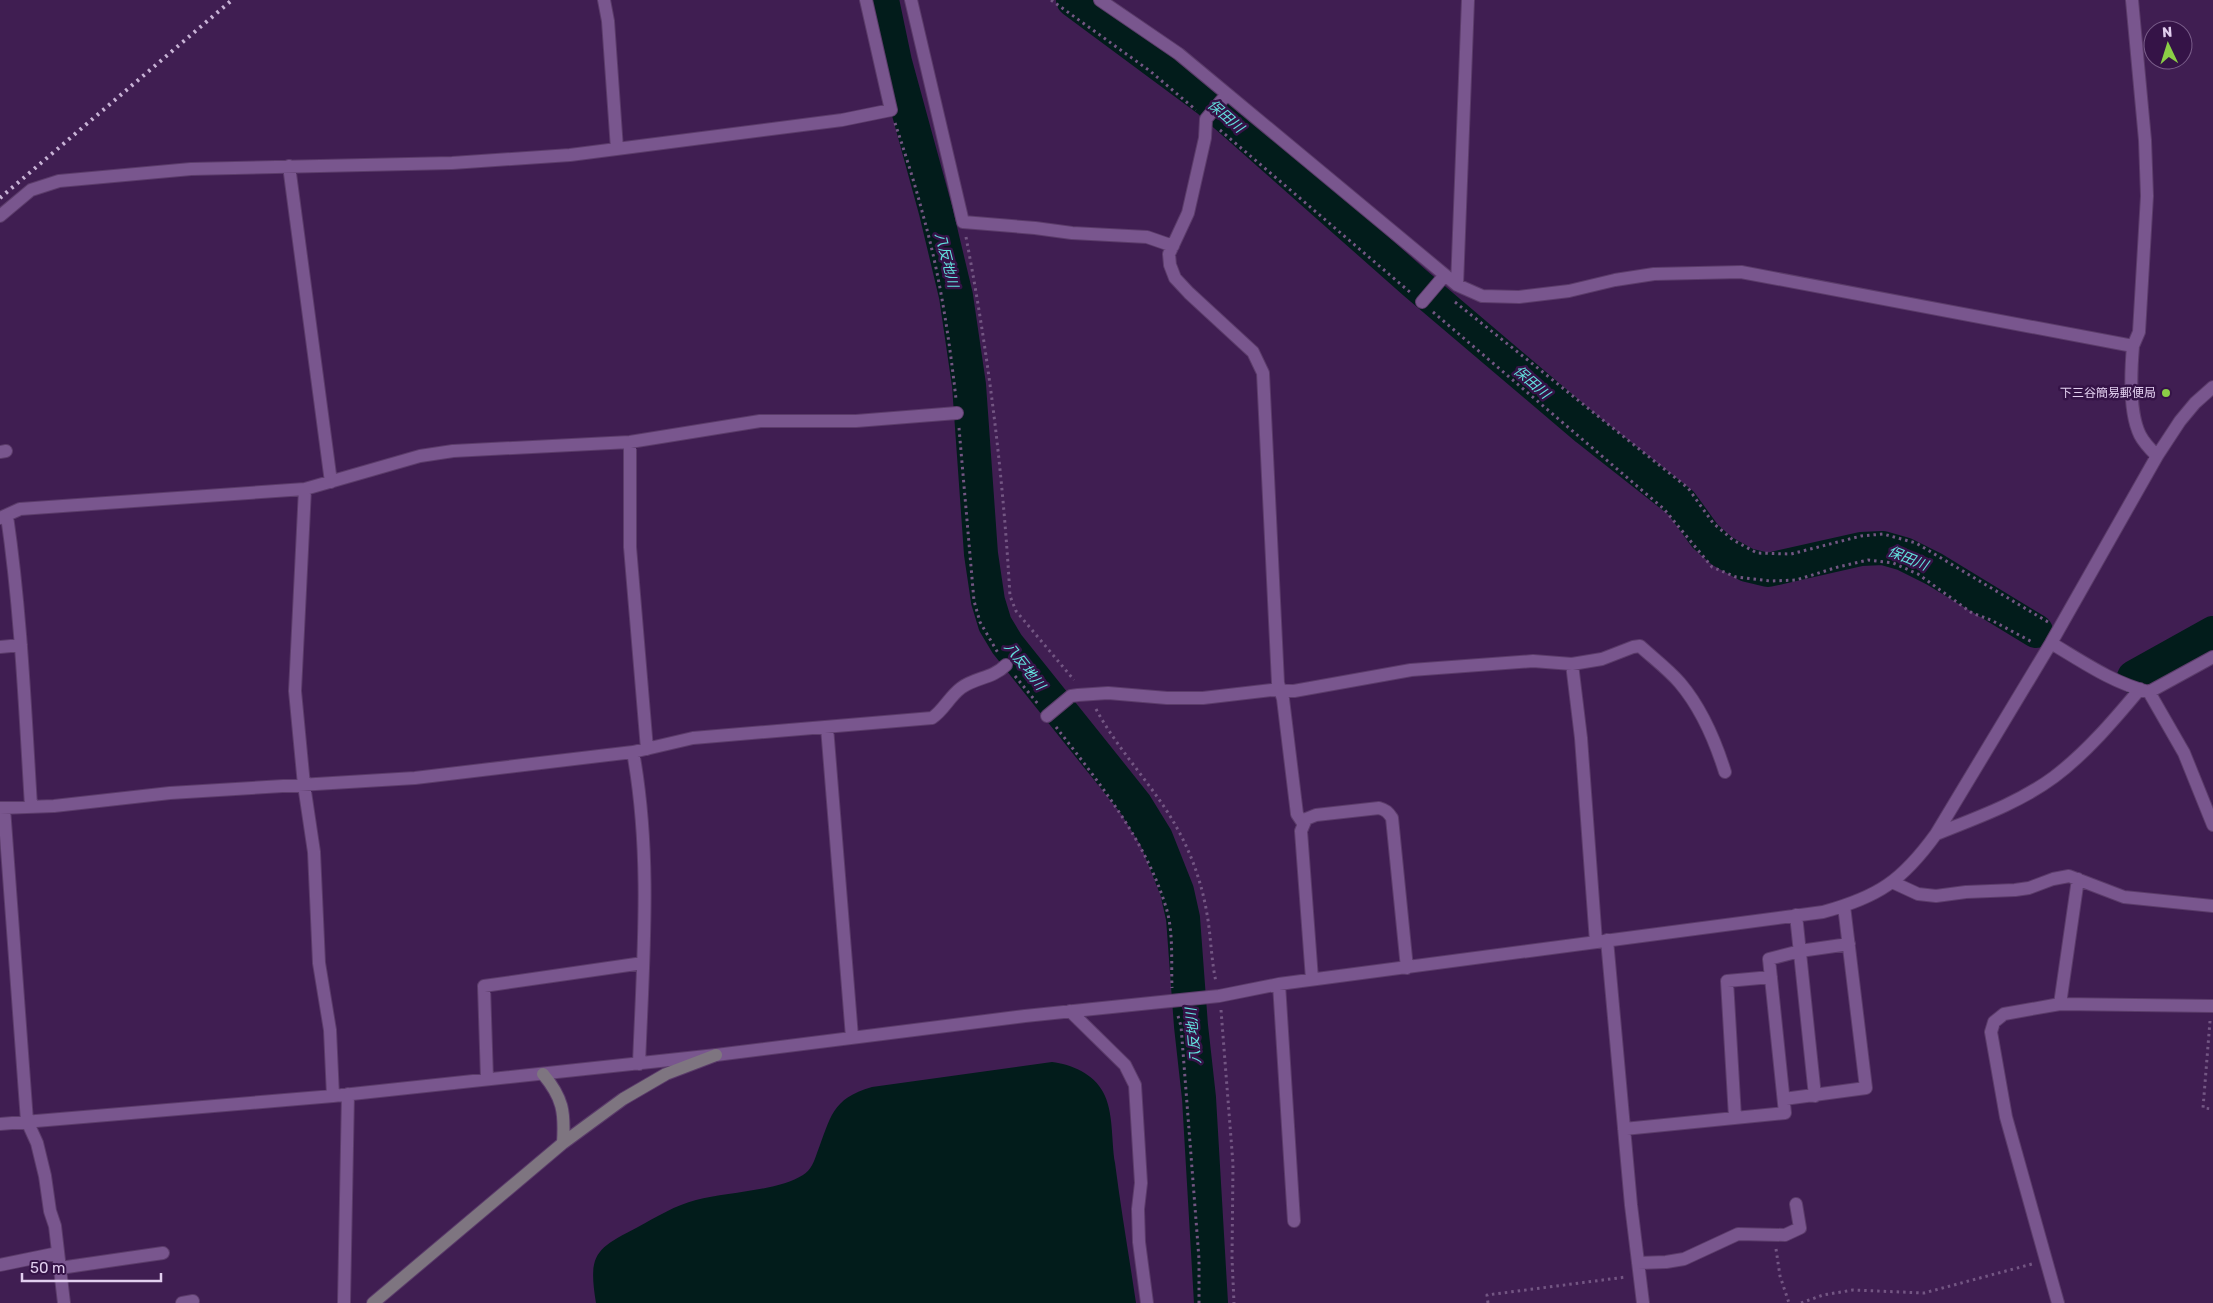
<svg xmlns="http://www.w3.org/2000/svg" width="2213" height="1303" viewBox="0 0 2213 1303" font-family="Rubik,'Noto Sans JP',sans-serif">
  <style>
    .water { fill: #021c1b }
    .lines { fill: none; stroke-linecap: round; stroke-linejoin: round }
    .river { stroke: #021c1b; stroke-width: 34 }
    .street-casing { stroke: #5b3c6a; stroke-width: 14 }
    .secondary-casing { stroke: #5b3c6a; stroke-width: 14 }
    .path { stroke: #735683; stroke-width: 3; stroke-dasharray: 2.5 4; stroke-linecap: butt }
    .street { stroke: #79568e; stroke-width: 12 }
    .secondary { stroke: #7e7580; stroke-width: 12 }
    .rail { stroke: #c8b3d6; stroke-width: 4; stroke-dasharray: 2.5 5; stroke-linecap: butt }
    .poi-dot { fill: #8bce46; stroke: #351347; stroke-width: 2 }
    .labels { text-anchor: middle; stroke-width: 5; stroke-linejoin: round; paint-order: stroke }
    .poi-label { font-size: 12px; fill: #e2cfef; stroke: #351347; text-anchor: end }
    .water-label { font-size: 14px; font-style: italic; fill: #63e2de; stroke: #351347 }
  </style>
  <rect width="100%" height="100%" fill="#401e52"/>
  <path class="water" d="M1052,1062C1071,1064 1094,1074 1103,1092C1114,1112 1111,1140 1115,1163C1121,1210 1129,1256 1136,1303H596C588,1254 595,1249 638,1227C656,1217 676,1205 696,1200C727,1192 778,1191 803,1175C811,1170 814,1162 817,1153C831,1117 831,1099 872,1087Z"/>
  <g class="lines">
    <path class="river" d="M882,0L895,62L936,212L956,296L969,385L981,554L988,601L995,624L1007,644L1135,804L1156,838L1177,891L1183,918L1191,1026L1199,1098L1211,1303
      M1073,0L1208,100L1415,283L1587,429L1681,503L1705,536L1722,551L1747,565L1768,570L1861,549L1883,548L1904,554L1934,569L2036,631
      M2134,677L2213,633"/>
    <g class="street-casing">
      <path id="street" d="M604,0L608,21L617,149
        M911,0L963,222L1035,228L1072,233L1147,237L1173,246
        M1100,0L1179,54L1457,285
        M1468,0L1457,285L1482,296L1519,297L1569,291L1615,280L1654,274L1741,272L2133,346L2139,332L2147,196L2145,140L2132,0
        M1227,94L1206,119L1205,138L1188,213L1169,254L1170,265L1175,278L1189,293L1253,352L1263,373L1278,683L1283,699L1297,814L1303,823
        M289,166L331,482
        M0,216L31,190L59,181L191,169L452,163L570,155L842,120L891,110L866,0
        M1422,302L1445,275
        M2133,346C2131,369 2129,413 2140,435C2144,443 2151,450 2157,456
        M630,442V547L647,749
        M0,452L6,451
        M305,489L295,691L304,785L314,852L319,963L330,1030L333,1096
        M7,516C21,612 25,709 31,806
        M0,518L20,509L305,489L420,456L453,451L630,442L760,421H856L957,413
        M2051,643C2083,662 2113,683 2149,692L2213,657
        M0,647L21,645
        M1572,664L1581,738L1596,942
        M2149,692L2184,753L2213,825
        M1047,716L1071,696L1078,695L1108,693L1167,698H1203L1272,690L1294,691L1411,670L1533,661L1572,664L1602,659L1633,647L1640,646C1653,658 1669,670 1680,683C1702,709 1715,740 1725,772
        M827,727L852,1037
        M633,752C652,856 643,959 639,1064
        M0,808L54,806L170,793L415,778L633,752L693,738L932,718C944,710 949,697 961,688C976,677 992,679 1006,665
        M4,808L27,1121L37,1143L45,1176L50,1211L55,1226L64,1303
        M1936,834C1976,818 2019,803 2054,777C2086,753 2114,720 2140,689
        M1892,882L1918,894L1936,896L1966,892L2015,890L2029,888L2053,879L2069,876L2124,897L2213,906
        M1796,915L1815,1096
        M1607,940L1631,1205L1643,1303
        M1312,979L1301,831L1306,819L1316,815L1379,808C1386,810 1388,812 1392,818L1407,968
        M1279,984L1294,1221
        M2060,1004L2078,879
        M1070,1011L1125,1065L1135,1085L1141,1183L1138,1209L1139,1242L1147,1303
        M487,1079L484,986L643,963
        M1784,1099L1866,1088L1844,906
        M1735,1117L1727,981L1771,977
        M0,1124L333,1096L716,1055L1025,1016L1219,996L1279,984L1823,912C1878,897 1902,881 1936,834L2051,643L2157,456L2180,421L2195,403L2213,387
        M1624,1129L1785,1113L1769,959L1800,951L1849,944
        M1638,1263L1666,1262L1684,1259L1738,1234L1785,1235L1800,1228L1796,1204
        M0,1265L58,1253
        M60,1268L163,1253
        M182,1303L193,1301
        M344,1303L348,1094
        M2058,1303L2006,1117L1991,1032L1994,1022L2004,1014L2060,1004L2213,1006"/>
    </g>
    <g class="secondary-casing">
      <path id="secondary" d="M543,1074C563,1098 565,1112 563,1143
        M373,1303L563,1143L623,1099L666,1074L716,1055"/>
    </g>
    <path class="path" d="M1051,0L1150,71L1196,110
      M895,123C905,153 915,184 923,215C940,275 949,337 956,399
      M1220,130L1411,293
      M966,237C989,357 1003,474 1010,596L1016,611L1074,680
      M1455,302L1688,488L1713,523L1733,540L1757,553L1791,554L1861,536L1883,534L1916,543L2048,622
      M1433,312L1664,509L1712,567L1736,577L1770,581L1796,580L1838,567L1868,560L1893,563L1918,574L1972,613L1991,620L2034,643
      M959,428L974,601L980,622L998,653
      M1015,676L1038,704
      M1096,709C1119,752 1154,786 1177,828C1192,855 1202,884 1207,914C1211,936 1211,959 1216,982
      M1056,727C1098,781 1144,838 1165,904C1174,930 1171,961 1172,988
      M1221,1010L1233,1164L1232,1258L1234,1303
      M1178,1016L1181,1026L1199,1259V1303
      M2210,1021L2203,1108L2213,1109
      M1776,1249L1780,1276L1789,1303
      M1488,1303L1487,1295L1626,1277
      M1801,1303L1823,1295L1853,1290L1924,1293L2032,1264"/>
    <use href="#street" class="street"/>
    <use href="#secondary" class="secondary"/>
    <path class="rail" d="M0,198L232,0"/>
  </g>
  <circle class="poi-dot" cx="2166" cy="393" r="5"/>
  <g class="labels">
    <g class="poi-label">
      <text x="2156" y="397">下三谷簡易郵便局</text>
    </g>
    <g class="water-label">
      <text transform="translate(1226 116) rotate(41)" y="5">保田川</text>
      <text transform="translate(947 260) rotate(76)" y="5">八反地川</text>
      <text transform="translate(1532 382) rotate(41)" y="5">保田川</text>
      <text transform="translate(1908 558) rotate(22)" y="5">保田川</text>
      <text transform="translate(1025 666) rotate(52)" y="5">八反地川</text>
      <text transform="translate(1193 1036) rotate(-95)" y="5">八反地川</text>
    </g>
  </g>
  <g transform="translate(2168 45) rotate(356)"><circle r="24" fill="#351347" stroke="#7a5e8a"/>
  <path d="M0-4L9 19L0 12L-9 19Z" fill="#8bce46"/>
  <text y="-8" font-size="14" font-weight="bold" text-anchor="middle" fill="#e2cfef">N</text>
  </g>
  <path d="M22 1273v8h139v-8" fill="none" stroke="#e2cfef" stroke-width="2.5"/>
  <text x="30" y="1273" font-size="15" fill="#e2cfef" stroke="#351347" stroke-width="4" paint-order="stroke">50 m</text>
</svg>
